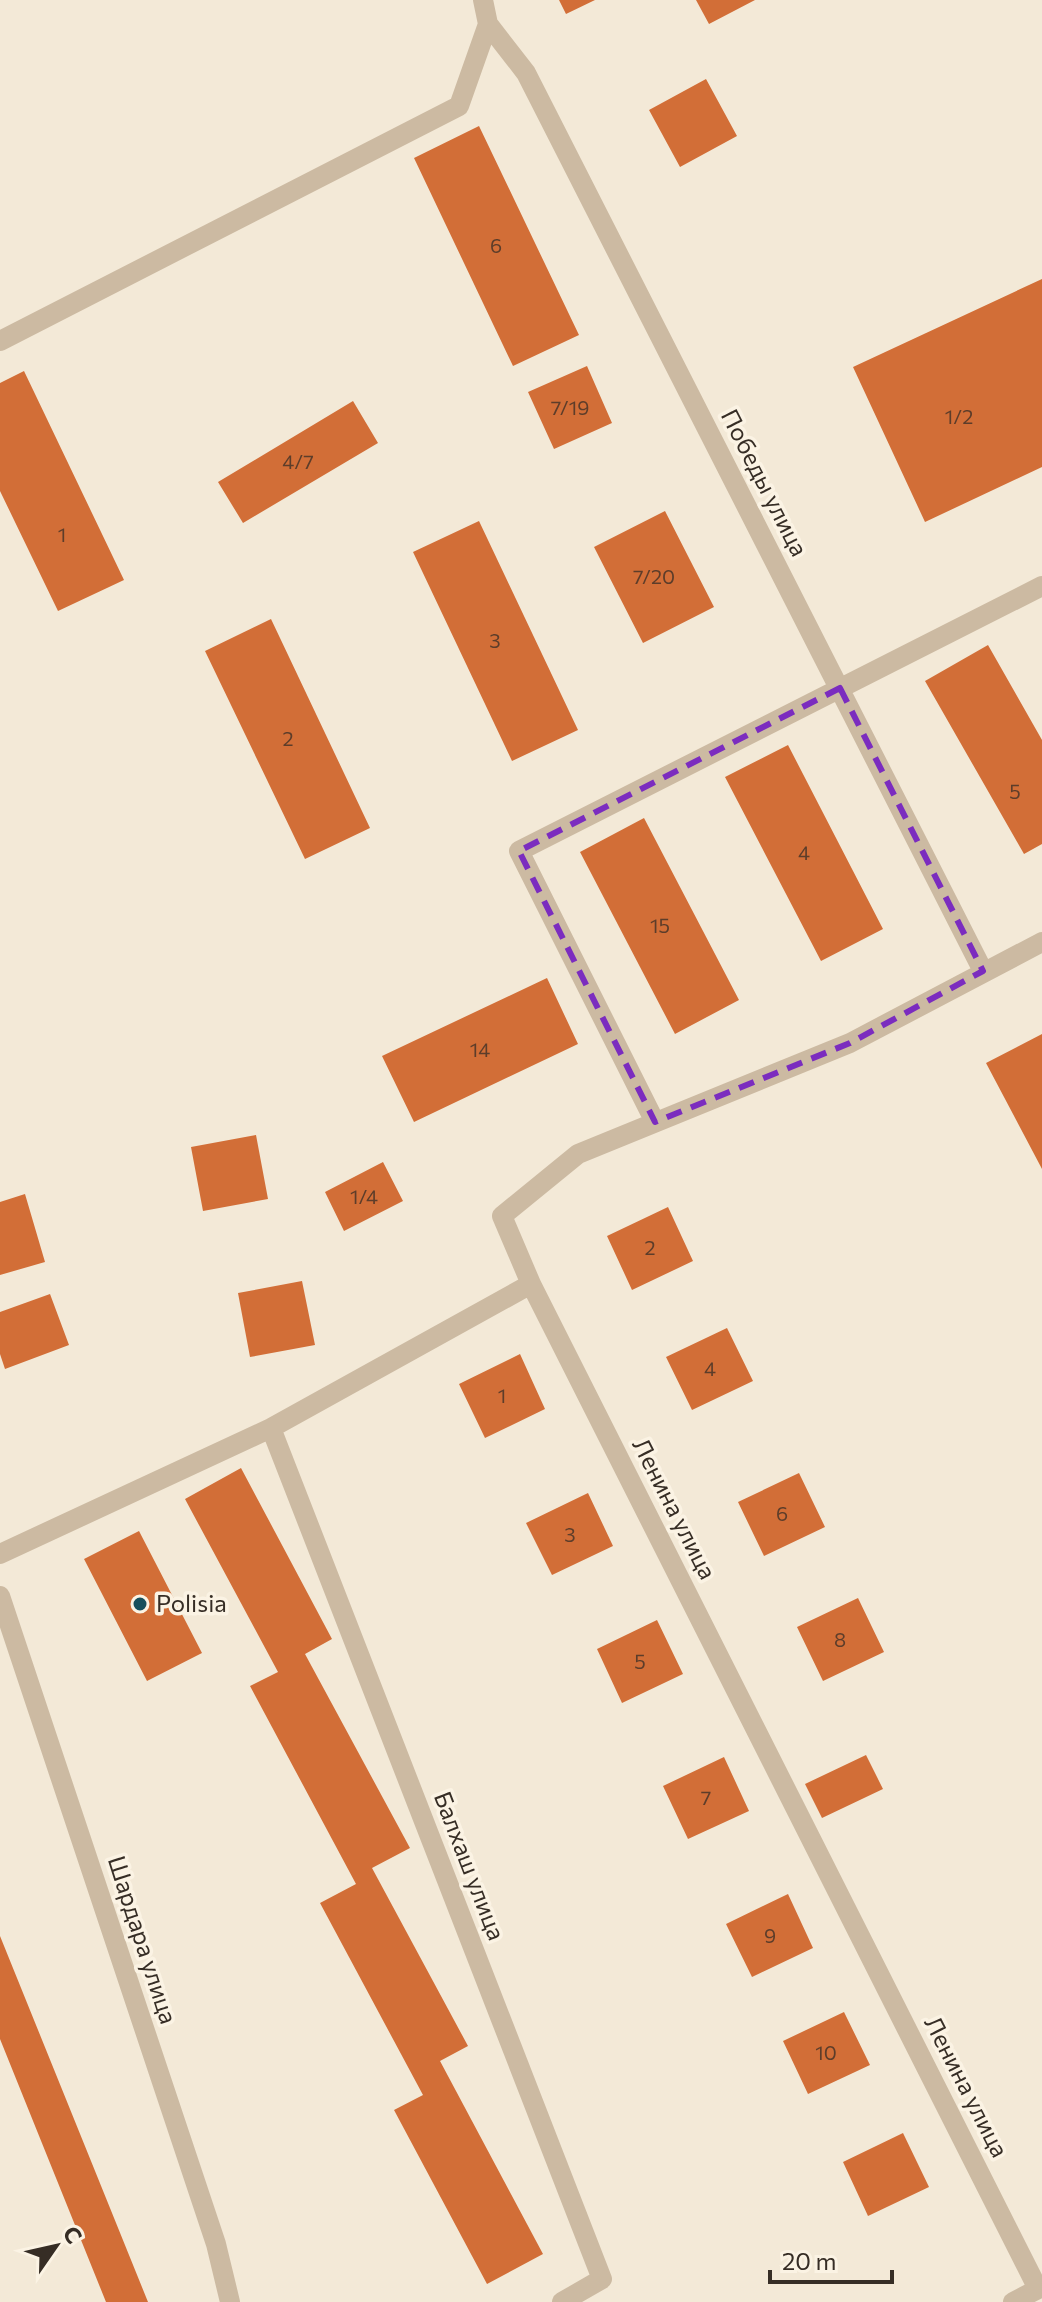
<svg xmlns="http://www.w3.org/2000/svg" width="1042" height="2302" viewBox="0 0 1042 2302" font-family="Commissioner,sans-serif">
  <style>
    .building { fill: #d26e37 }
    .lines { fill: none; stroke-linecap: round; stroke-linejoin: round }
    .minor { stroke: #ccbaa2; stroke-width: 20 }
    .marked { fill: none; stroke: #7b2cbf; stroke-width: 6; stroke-dasharray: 16 10; stroke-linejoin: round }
    .poi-dot { fill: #174f5c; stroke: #fbf3e4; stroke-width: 3 }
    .labels { text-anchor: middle; stroke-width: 7; stroke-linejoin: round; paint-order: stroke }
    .number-label { font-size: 20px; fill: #5d3d2a }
    .street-label { font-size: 24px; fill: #362d25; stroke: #fbf3e4 }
    .poi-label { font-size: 24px; fill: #362d25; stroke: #fbf3e4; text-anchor: start }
  </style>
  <rect width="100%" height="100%" fill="#f3e9d7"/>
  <path class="building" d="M559,0H595L566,14Z
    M696,0H755L709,24Z
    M706,79L737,136L680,167L649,110Z
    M479,126L579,335L513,366L414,158Z
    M1042,279V467L925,522L853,367Z
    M587,366L612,423L554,449L528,392Z
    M24,371L124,580L58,611L0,491V383Z
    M353,401L378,443L243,523L218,482Z
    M665,511L714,607L643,643L594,547Z
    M479,521L578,730L512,761L413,552Z
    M271,619L370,828L305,859L205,651Z
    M988,645L1042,740V844L1024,854L925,681Z
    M788,745L883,929L821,961L725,777Z
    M644,818L739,1000L675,1034L580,852Z
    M547,978L578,1044L414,1122L382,1056Z
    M1042,1034V1169L986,1063Z
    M256,1135L268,1199L203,1211L191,1147Z
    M383,1162L403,1201L344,1231L325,1192Z
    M25,1194L45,1262L0,1275V1202Z
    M668,1207L693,1261L632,1290L607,1236Z
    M302,1281L315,1345L250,1357L238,1293Z
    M50,1294L69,1345L5,1369L0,1354V1312Z
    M727,1328L753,1381L692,1410L666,1357Z
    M520,1354L545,1409L485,1438L459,1384Z
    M241,1468L332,1639L305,1654L410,1848L372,1868L468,2046L440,2061L543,2254L487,2284L394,2110L423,2095L320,1903L356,1884L250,1686L278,1672L185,1499Z
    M799,1473L825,1527L764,1556L738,1502Z
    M588,1493L613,1546L552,1575L526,1523Z
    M139,1531L202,1653L147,1681L84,1559Z
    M858,1598L884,1652L823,1681L797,1627Z
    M657,1620L683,1674L622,1703L597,1649Z
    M866,1755L883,1789L822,1818L805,1784Z
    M724,1757L749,1811L688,1839L663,1786Z
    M788,1894L813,1948L752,1977L726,1924Z
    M0,1936L148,2302H106L0,2039Z
    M844,2012L870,2065L808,2094L783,2041Z
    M903,2133L929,2187L868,2216L843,2162Z"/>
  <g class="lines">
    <path class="minor" d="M488,24L526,73L983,971
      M0,341L459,106L488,24L483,0
      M655,1122L519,851L1042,586
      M531,1284L502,1216L578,1154L850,1043L1042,942
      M271,1428L602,2279L562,2302
      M0,1554L271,1428L531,1284L1038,2289L1013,2302
      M0,1596L216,2244L230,2302"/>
  </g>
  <path class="marked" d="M840,688L983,971L850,1043L655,1122L519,851Z"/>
  <circle class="poi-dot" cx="140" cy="1604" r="8"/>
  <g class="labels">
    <g class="number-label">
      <text x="496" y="253">6</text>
      <text x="570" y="415">7/19</text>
      <text x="959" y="424">1/2</text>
      <text x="298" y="469">4/7</text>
      <text x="62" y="542">1</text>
      <text x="654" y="584">7/20</text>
      <text x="495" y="648">3</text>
      <text x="288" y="746">2</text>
      <text x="1015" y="799">5</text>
      <text x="804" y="860">4</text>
      <text x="660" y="933">15</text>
      <text x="480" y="1057">14</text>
      <text x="364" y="1204">1/4</text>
      <text x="650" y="1255">2</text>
      <text x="710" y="1376">4</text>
      <text x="502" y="1403">1</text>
      <text x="782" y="1521">6</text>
      <text x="570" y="1542">3</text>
      <text x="840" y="1647">8</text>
      <text x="640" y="1669">5</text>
      <text x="706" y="1805">7</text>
      <text x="770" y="1943">9</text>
      <text x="826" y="2060">10</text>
    </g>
    <g class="street-label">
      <text transform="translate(764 483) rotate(63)" y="8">Победы улица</text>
      <text transform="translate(674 1509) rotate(63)" y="8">Ленина улица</text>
      <text transform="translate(469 1866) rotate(69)" y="8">Балхаш улица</text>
      <text transform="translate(142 1940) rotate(72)" y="8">Шардара улица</text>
      <text transform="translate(966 2087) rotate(63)" y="8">Ленина улица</text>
    </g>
    <g class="poi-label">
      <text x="156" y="1612">Polisia</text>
    </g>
  </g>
  <g transform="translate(56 2246) rotate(56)" stroke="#fbf3e4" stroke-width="6" paint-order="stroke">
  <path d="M0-6L14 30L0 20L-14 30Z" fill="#362d25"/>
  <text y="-12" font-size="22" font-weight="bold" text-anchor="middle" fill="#362d25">С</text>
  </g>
  <path d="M770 2270v12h122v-12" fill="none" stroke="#362d25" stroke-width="4"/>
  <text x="782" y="2270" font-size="24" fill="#362d25" stroke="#fbf3e4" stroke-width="6" paint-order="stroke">20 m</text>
</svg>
